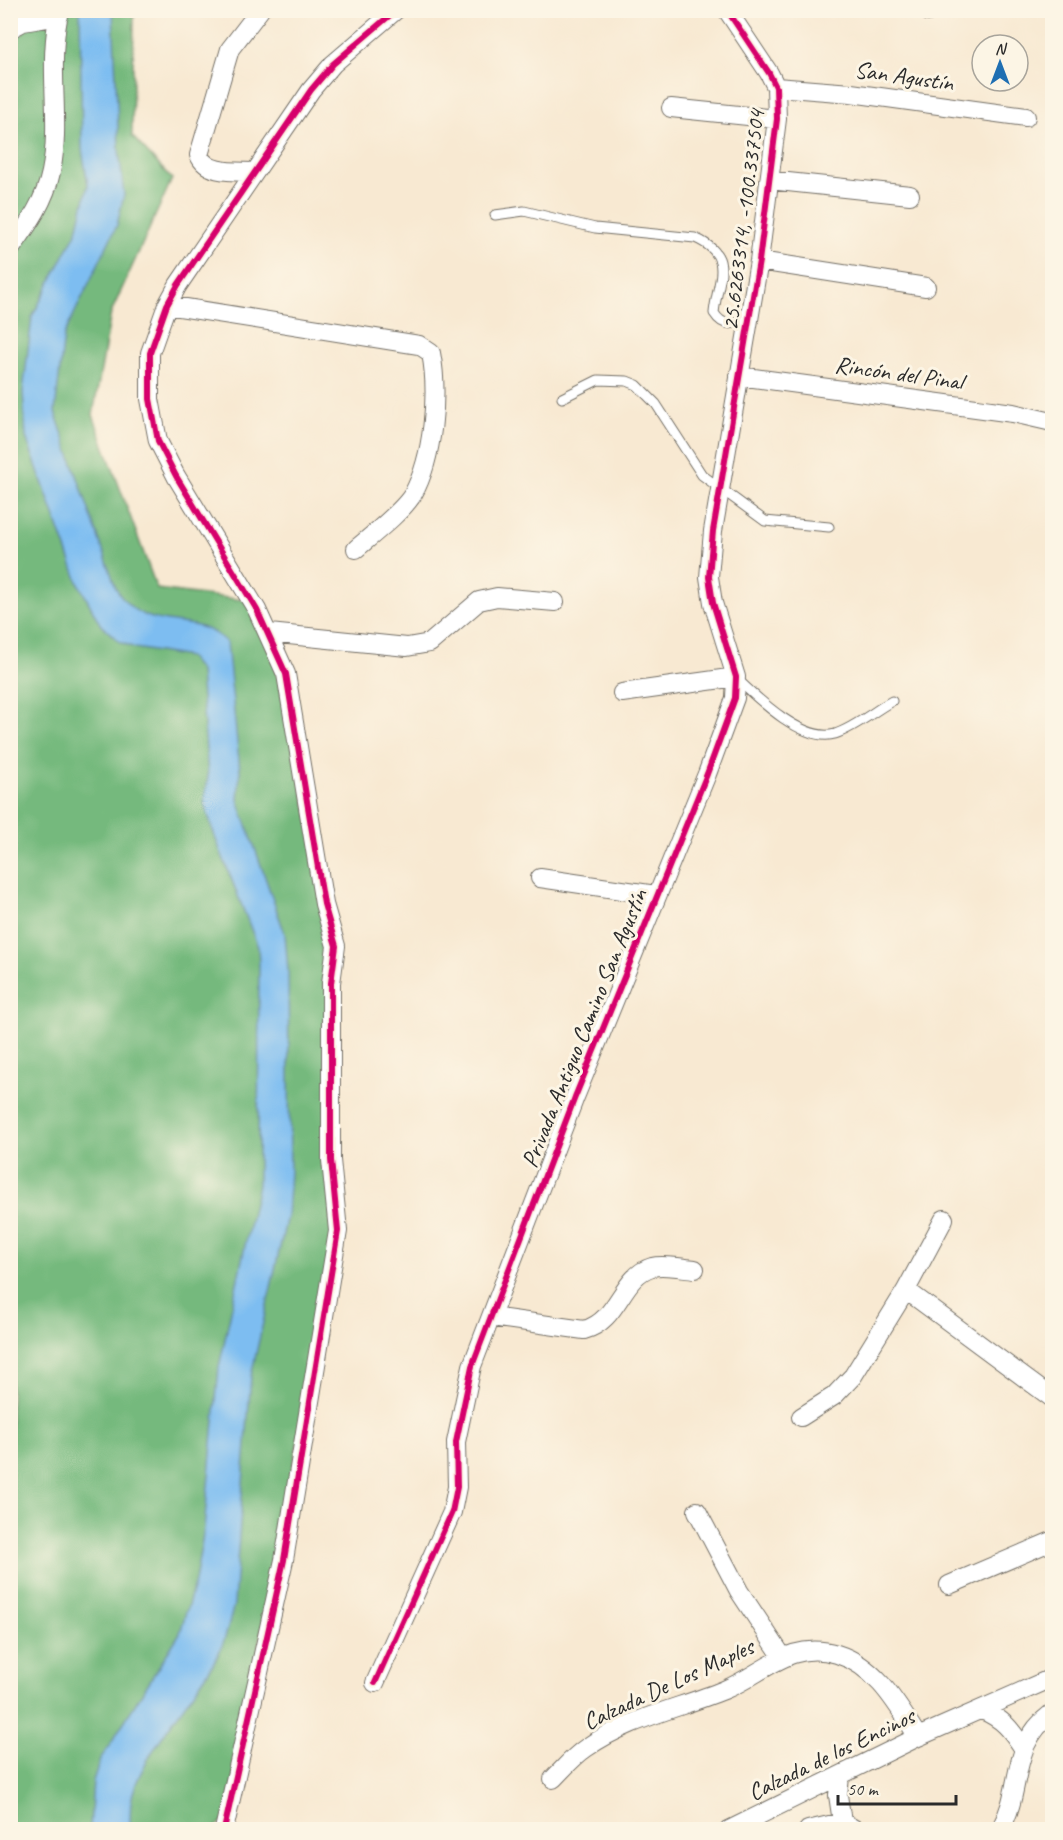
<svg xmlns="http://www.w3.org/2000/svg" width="1063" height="1840" viewBox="0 0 1063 1840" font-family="Caveat,sans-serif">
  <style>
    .forest { fill: #74b97d; stroke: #507254; stroke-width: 1.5 }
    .water { fill: #7dbdf1; stroke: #54748e; stroke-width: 1.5 }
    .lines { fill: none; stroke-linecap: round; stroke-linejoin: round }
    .lane-casing { stroke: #736e65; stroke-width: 11 }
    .street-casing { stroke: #736e65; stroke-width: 20 }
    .lane { stroke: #fff; stroke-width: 9 }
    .street { stroke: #fff; stroke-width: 18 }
    .cycleway-casing { stroke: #fcf5e5; stroke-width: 10 }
    .cycleway { stroke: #d6006c; stroke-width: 6 }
    .labels { text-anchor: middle; stroke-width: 6; stroke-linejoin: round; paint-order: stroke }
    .street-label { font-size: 24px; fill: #2b2b2b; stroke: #fcf5e5 }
  </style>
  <rect width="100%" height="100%" fill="#fcf5e5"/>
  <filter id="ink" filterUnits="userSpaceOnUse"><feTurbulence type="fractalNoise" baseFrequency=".0167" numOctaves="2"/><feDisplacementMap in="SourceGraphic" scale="12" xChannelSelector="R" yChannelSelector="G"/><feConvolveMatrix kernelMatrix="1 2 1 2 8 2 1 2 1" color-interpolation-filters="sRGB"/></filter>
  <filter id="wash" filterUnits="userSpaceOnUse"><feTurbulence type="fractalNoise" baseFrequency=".008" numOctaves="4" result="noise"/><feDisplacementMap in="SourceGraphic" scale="24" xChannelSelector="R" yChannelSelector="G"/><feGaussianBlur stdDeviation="1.35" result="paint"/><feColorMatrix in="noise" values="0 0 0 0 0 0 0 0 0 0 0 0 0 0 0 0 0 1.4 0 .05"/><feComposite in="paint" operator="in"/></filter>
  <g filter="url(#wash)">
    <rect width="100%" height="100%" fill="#f8e9d2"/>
    <path class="forest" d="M11,11H136L134,17L132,136L172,179L111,313L93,415L157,589L252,601L269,633L336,946L338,1231L226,1819L212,1830H11Z"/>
    <path class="water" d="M80,11H113L119,150L124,195L117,225L64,335L55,412L116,588C145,640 193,607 227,643L240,771L238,800L285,934L288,970L290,1172L287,1216L251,1376L234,1604C229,1625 224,1646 213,1664C190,1702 137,1760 131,1802C130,1811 130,1821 130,1830L90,1829L93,1781L100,1760L180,1633L195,1581L204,1529L219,1367L258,1185L259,964L258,947L215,837L204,802L208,776L200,671L189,657L135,648L120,642L100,624L78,582L26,437L23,392L32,317L77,231L88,185L82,149Z"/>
  </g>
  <g filter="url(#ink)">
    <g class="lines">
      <g class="lane-casing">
        <path id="lane" d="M495,215L524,211L595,228L695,238C736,256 717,280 714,313C724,329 735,324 749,318
          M562,398L598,380L627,381L637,385L656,404L702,475L765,521L829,527
          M736,678C757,698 803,743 835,734C854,728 874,711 892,701"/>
      </g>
      <g class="street-casing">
        <path id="street" d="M928,12V10
          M10,29L23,22L59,16
          M776,87L851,93L1026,117
          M671,108L777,119
          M255,172C236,171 207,175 199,155L230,49L260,10
          M769,180L910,195
          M10,250C27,226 45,202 51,172C62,119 46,64 60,10
          M759,261L926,287
          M167,305L419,345L431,353C439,394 433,458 413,494C404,510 371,536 356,549
          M739,376L1013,413L1052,422
          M269,633L407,647L430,643L479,601L497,597L555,602
          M622,693L736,677
          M540,878L656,895
          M906,1290L1052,1398
          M491,1317L584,1330C619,1321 621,1276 652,1267C664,1264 682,1268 695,1269
          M801,1417L834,1396L853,1376L906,1290L944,1219
          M697,1511L739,1591L782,1656
          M949,1585L1052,1541
          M375,1683L452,1512L457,1487L456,1442L472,1366L575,1097L707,774L735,698L736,677L713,603L709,577L713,531L759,261L777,119L776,87L769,73L727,10
          M982,1710C1003,1719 1011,1729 1023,1748
          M840,1777L838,1795L842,1822
          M553,1779C564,1768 574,1756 586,1748C629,1718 677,1709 724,1690C764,1674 790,1639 837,1654C876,1666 897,1704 918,1737
          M224,1830L284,1560L338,1231L331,1160V983L336,946L324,904L286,674L257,610L176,476L158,441L150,399V353L167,305L178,285L311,90L333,64L396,10
          M729,1830L918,1737L1052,1678
          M808,1830L842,1822L856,1830
          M1000,1830C1024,1788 1008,1746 1052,1713"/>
      </g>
      <use href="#lane" class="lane"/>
      <use href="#street" class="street"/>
      <g class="cycleway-casing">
        <path id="cycleway" d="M375,1683L452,1512L457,1487L456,1442L472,1366L575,1097L707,774L735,698L736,677L713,603L709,577L713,531L759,261L777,119L776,87L769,73L727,10
          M224,1830L284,1560L338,1231L331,1160V983L336,946L324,904L286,674L257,610L176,476L158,441L150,399V353L167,305L178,285L311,90L333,64L396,10"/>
      </g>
      <use href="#cycleway" class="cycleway"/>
    </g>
  </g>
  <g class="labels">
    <g class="street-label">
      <text transform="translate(904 76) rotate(8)" y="8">San Agustín</text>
      <text transform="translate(743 220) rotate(-83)" y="8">25.6263314, -100.337504</text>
      <text transform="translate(899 373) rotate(8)" y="8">Rincón del Pinal</text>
      <text transform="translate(584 1028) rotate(-68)" y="8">Privada Antiguo Camino San Agustín</text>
      <text transform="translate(668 1684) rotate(-25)" y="8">Calzada De Los Maples</text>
      <text transform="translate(831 1754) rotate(-26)" y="8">Calzada de los Encinos</text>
    </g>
  </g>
  <rect width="1063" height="1840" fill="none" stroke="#fcf5e5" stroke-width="36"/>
  <g transform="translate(1000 63)"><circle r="28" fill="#fcf5e5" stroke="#a8a49b" stroke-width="1.5"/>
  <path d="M0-4.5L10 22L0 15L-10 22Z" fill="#1f6fb2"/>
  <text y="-9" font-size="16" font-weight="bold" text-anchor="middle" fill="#2b2b2b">N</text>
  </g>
  <path d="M838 1795v9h118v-9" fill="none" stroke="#2b2b2b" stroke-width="3"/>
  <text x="847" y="1795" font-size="18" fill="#2b2b2b" stroke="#fcf5e5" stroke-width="4.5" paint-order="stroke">50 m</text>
</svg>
